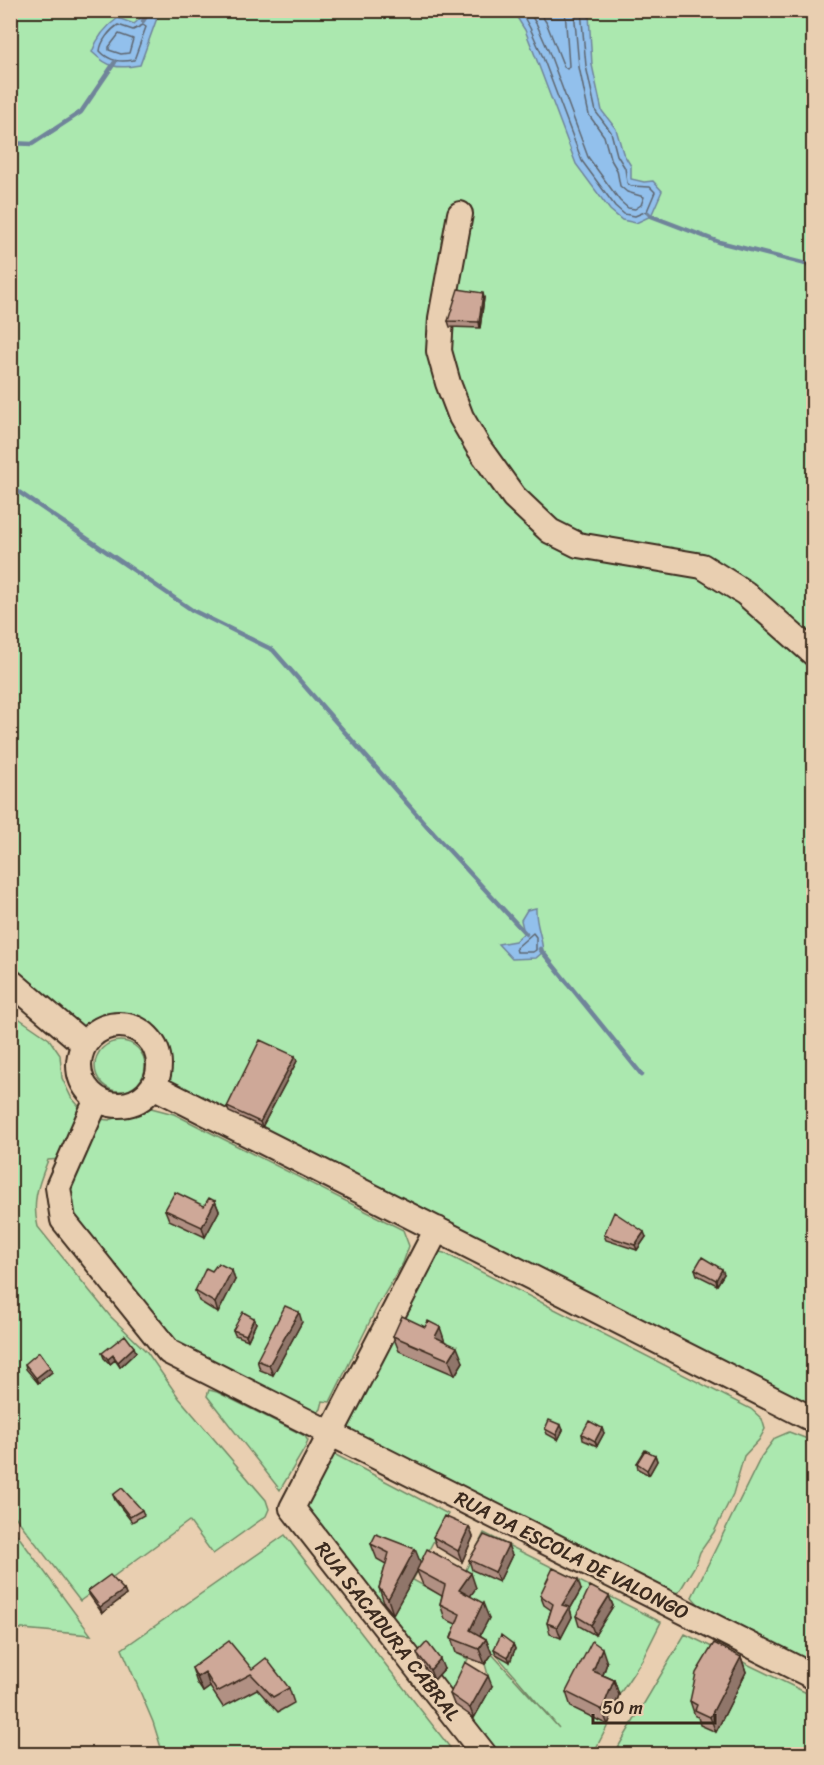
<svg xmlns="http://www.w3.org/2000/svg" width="824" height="1765" viewBox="0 0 824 1765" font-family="Sriracha,sans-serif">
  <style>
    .green { fill: #abe8af; stroke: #738966; stroke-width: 1.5 }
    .water { fill: #92c0ec; stroke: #6f849a; stroke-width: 1.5 }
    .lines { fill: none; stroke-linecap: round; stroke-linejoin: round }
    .shore { stroke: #5e6670; stroke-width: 1.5 }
    .stream { stroke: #6f849a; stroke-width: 4.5 }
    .minor-casing { stroke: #3b2a1e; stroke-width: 28 }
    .minor { stroke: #e9cfb1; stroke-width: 24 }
    .wall { fill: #b19083; stroke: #3b2a1e; stroke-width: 1.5 }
    .shaded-wall { fill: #90766a; stroke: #3b2a1e; stroke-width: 1.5 }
    .building { fill: #cea898; stroke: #3b2a1e; stroke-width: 1.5 }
    .labels { text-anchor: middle; stroke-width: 5; stroke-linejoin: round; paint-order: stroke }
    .street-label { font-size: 20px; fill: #3b2a1e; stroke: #e9cfb1 }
  </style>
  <rect width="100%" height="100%" fill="#e9cfb1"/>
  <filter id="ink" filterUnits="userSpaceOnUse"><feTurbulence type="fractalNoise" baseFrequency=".0167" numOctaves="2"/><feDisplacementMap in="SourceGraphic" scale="12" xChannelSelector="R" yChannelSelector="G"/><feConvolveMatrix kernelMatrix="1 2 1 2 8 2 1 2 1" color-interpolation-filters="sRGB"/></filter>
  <g filter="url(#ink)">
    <path class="green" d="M11,11H813V1420L167,1082L170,1062L156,1030L136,1018L118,1016L95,1022L82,1027L24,980L11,965Z
      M11,1013L49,1039L60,1055L62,1078L71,1097L84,1112L67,1137L62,1159L48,1160C39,1183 31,1201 38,1227L110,1316L147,1352L179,1398L266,1500L269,1509L266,1516L213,1554L189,1521L80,1601L11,1511Z
      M95 1066a25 25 0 1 1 50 0a25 25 0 1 1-50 0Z
      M151,1108L174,1114L403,1230L409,1246L403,1263L378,1305L330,1402L323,1401L321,1409L314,1416L176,1347L63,1220L58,1187L89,1118L109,1120Z
      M435,1251L444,1253L751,1409L762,1419L765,1429L759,1440L744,1456L733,1494L714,1532L700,1552L696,1564L679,1592L670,1594L346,1433L344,1425Z
      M209,1390L217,1392L305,1436L308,1441L305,1448L280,1490L207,1396Z
      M789,1432L813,1441V1667L706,1613L692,1597L761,1457L775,1438Z
      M334,1454L448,1514L413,1580L450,1600L465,1629L456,1653L468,1659L448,1699L434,1680L444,1669L421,1663L307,1512V1503L327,1457Z
      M10,1525L91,1635L11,1628Z
      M484,1533L661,1622L642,1660L619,1695L572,1707L608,1725L593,1754H570L563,1752L561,1754H492L454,1704L491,1686L485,1664L492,1654L559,1728L496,1654L475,1645L464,1605L461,1580Z
      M285,1535L455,1754H163L153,1722L122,1649Z
      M685,1634L813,1696V1754H614Z"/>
    <path class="water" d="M586,11L589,14L592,65L602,111L616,129L623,153L631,166V179L644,182L653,181L662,191L651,216L636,223L622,220L610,210L576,164L536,58L525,30L513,11Z
      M144,15L157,18L140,65C117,69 109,68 92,52C97,38 105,27 118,18L134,24Z
      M536,908C535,924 542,935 543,952L536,958L512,959L498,944L515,941L524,933L521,920L527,910Z"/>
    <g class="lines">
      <path class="shore" d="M520,10L530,28L542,55L582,161L615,206L624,214L635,216L647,211L655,192L650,187L631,186L627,183L625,168L617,155L611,132L596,112L586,66L581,10
        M528,10L537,25L549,52L588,157L620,201L628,208L635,209L641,205L644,197L627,192L620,186L617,170L610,158L604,136L589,115L579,67L574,10
        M538,10L546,22L564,67L567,69L569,66L565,10
        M118,25L133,30L143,25L146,27L134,60C121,62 110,62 100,51C101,41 110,30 118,25Z
        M119,34L133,39L129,53L121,54L109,50V47Z
        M533,933L536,937V950L533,952H517L516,948Z"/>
      <path class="stream" d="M143,21L150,10
        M10,143L32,144L81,112L115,62
        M648,213L651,216L719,242L814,266
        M10,486L192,610L273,650L434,834L526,934
        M540,949L642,1075"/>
      <g class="minor-casing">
        <path id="minor" d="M460,214L441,318L439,351L448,383L461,417L479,448L514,497L550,531L578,545L702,566L745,593L814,654
          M10,981L84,1044
          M79 1065a40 40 0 1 1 80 0a40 40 0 1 1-80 0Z
          M153,1086L814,1420
          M97,1099L58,1187L63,1220L169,1352L814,1677
          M437,1229L292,1508L484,1754"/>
      </g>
      <use href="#minor" class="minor"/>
    </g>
    <path class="wall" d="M484,298L480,328L450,327L448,321Z
      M295,1056L297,1061L262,1127L229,1112L227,1107Z
      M215,1201L219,1211L205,1237L169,1220L165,1210L204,1206Z
      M604,1235L646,1237L637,1250L606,1240Z
      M695,1269L724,1274L717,1285L697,1275Z
      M235,1280L218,1313L199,1301L195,1291Z
      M254,1318L256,1323L248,1340L235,1335L233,1330Z
      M302,1322L273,1375L260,1370L257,1360Z
      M393,1336L445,1342L463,1362L455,1375L399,1351Z
      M136,1352L120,1367L115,1360L110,1364L104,1358L102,1353Z
      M25,1364L50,1367L52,1372L38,1383L26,1369Z
      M545,1429L563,1430L558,1440L547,1434Z
      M604,1433L597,1446L583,1440L582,1434Z
      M655,1455L657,1461L649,1475L638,1469L637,1463Z
      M113,1495L142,1510L144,1515L132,1522L115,1500Z
      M469,1527L473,1537L462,1562L437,1547L433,1537Z
      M371,1544L420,1563L476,1588L470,1596L489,1618L480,1635L486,1639L492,1654L485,1664L456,1653L451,1638L456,1624L445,1619L440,1604L442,1596L423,1585L417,1571L393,1614L384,1603L379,1588L386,1564L377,1559Z
      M512,1555L499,1582L472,1570L469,1560Z
      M124,1590L126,1595L102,1613L90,1596L88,1591Z
      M581,1590L570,1609L572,1617L561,1638L550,1634L547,1623L551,1610L544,1605L540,1595Z
      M609,1596L613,1606L595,1635L579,1626L576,1616Z
      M513,1644L515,1649L510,1662L496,1654L494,1649Z
      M417,1653L444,1669L434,1680L421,1663Z
      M741,1657L746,1672L716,1732L700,1725L698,1717L695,1716L690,1701Z
      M607,1663L603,1675L614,1680L619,1695L608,1725L571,1707L566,1692Z
      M192,1668L252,1669L289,1688L294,1703L278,1712L257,1689L223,1707L210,1687L203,1692L197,1683Z
      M492,1686L474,1718L454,1704L450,1694Z"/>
    <path class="shaded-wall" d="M483,293L484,298L480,328L479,322Z
      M295,1056L297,1061L262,1127L260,1122Z
      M215,1201L219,1211L205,1237L202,1227Z
      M644,1232L646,1237L637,1250L635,1245Z
      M722,1269L724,1274L717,1285L716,1280Z
      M232,1270L235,1280L218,1313L215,1303Z
      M299,1312L302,1322L273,1375L269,1365Z
      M254,1318L256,1323L248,1340L246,1335Z
      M440,1327L445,1342L435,1337Z
      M134,1347L136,1352L120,1367L118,1362Z
      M457,1347L463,1362L455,1375L449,1360Z
      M113,1355L115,1360L110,1364L108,1359Z
      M50,1367L52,1372L38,1383L36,1378Z
      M561,1425L563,1430L558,1440L556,1435Z
      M602,1428L604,1433L597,1446L595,1441Z
      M655,1455L657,1461L649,1475L647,1470Z
      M469,1527L473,1537L462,1562L458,1551Z
      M508,1545L512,1555L499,1582L495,1572Z
      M415,1549L421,1564L393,1614L388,1599Z
      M471,1573L476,1588L464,1605L459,1590Z
      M578,1580L581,1590L570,1609L572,1617L561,1638L557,1627L562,1605Z
      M124,1590L126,1595L102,1613L100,1607Z
      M609,1596L613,1606L595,1635L591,1625Z
      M483,1603L489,1618L475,1645L470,1630Z
      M486,1639L492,1654L485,1664L479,1649Z
      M513,1644L515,1649L510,1662L508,1657Z
      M602,1648L607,1663L599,1686L593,1671Z
      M741,1657L746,1672L716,1732L710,1717Z
      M440,1659L444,1669L434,1680L430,1670Z
      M205,1672L210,1687L203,1692L197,1677Z
      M488,1676L492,1686L474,1718L470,1708Z
      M614,1680L619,1695L608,1725L602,1710Z"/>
    <path class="building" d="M458,289L483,293L479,322L448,321Z
      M260,1040L295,1056L260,1122L227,1107Z
      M175,1192L204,1206L209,1198L215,1201L202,1227L165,1210Z
      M614,1212L644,1232L635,1245L604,1235Z
      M702,1257L722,1269L716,1280L695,1269Z
      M218,1263L232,1270L215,1303L195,1291L206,1268L212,1271Z
      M285,1306L299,1312L269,1365L257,1360Z
      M243,1312L254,1318L246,1335L233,1330Z
      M402,1316L425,1327L428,1321L440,1327L435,1337L457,1347L449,1360L393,1336Z
      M125,1335L134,1347L118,1362L113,1355L108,1359L102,1353Z
      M39,1352L50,1367L36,1378L25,1364Z
      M549,1420L561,1425L556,1435L545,1429Z
      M589,1421L602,1428L595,1441L582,1434Z
      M645,1450L655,1455L647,1470L637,1463Z
      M122,1488L142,1510L130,1517L113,1495Z
      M444,1516L469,1527L458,1551L433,1537Z
      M376,1534L415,1549L388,1599L379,1588L389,1553L371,1544Z
      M484,1535L508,1545L495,1572L469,1560Z
      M427,1549L471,1573L459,1590L483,1603L470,1630L486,1639L479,1649L451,1638L460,1614L440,1604L445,1585L417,1570Z
      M553,1568L578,1580L562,1605L569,1607L557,1627L547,1623L553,1604L540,1595Z
      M110,1575L124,1590L100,1607L88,1591Z
      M590,1586L609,1596L591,1625L576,1616Z
      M501,1635L513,1644L508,1657L494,1649Z
      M229,1641L252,1669L266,1658L289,1688L273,1697L251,1674L217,1692L205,1672L197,1677L192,1668Z
      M592,1641L602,1648L593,1671L614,1680L602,1710L566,1692Z
      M427,1642L440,1659L430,1670L417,1653Z
      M714,1643L741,1657L710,1717L695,1710L697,1705L690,1701L696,1673Z
      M465,1662L488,1676L470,1708L450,1694Z"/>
  </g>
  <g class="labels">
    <g class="street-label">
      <text transform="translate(572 1555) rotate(27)" y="7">RUA DA ESCOLA DE VALONGO</text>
      <text transform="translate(388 1631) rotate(52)" y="7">RUA SACADURA CABRAL</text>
    </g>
  </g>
  <rect width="824" height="1765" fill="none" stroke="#e9cfb1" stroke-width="36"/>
  <rect x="18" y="18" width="788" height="1729" fill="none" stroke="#3b2a1e" stroke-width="2" filter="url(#ink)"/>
  <path d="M593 1714v9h122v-9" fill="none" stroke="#3b2a1e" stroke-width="3"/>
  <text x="602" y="1714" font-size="18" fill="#3b2a1e" stroke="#e9cfb1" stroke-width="4.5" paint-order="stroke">50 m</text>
</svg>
